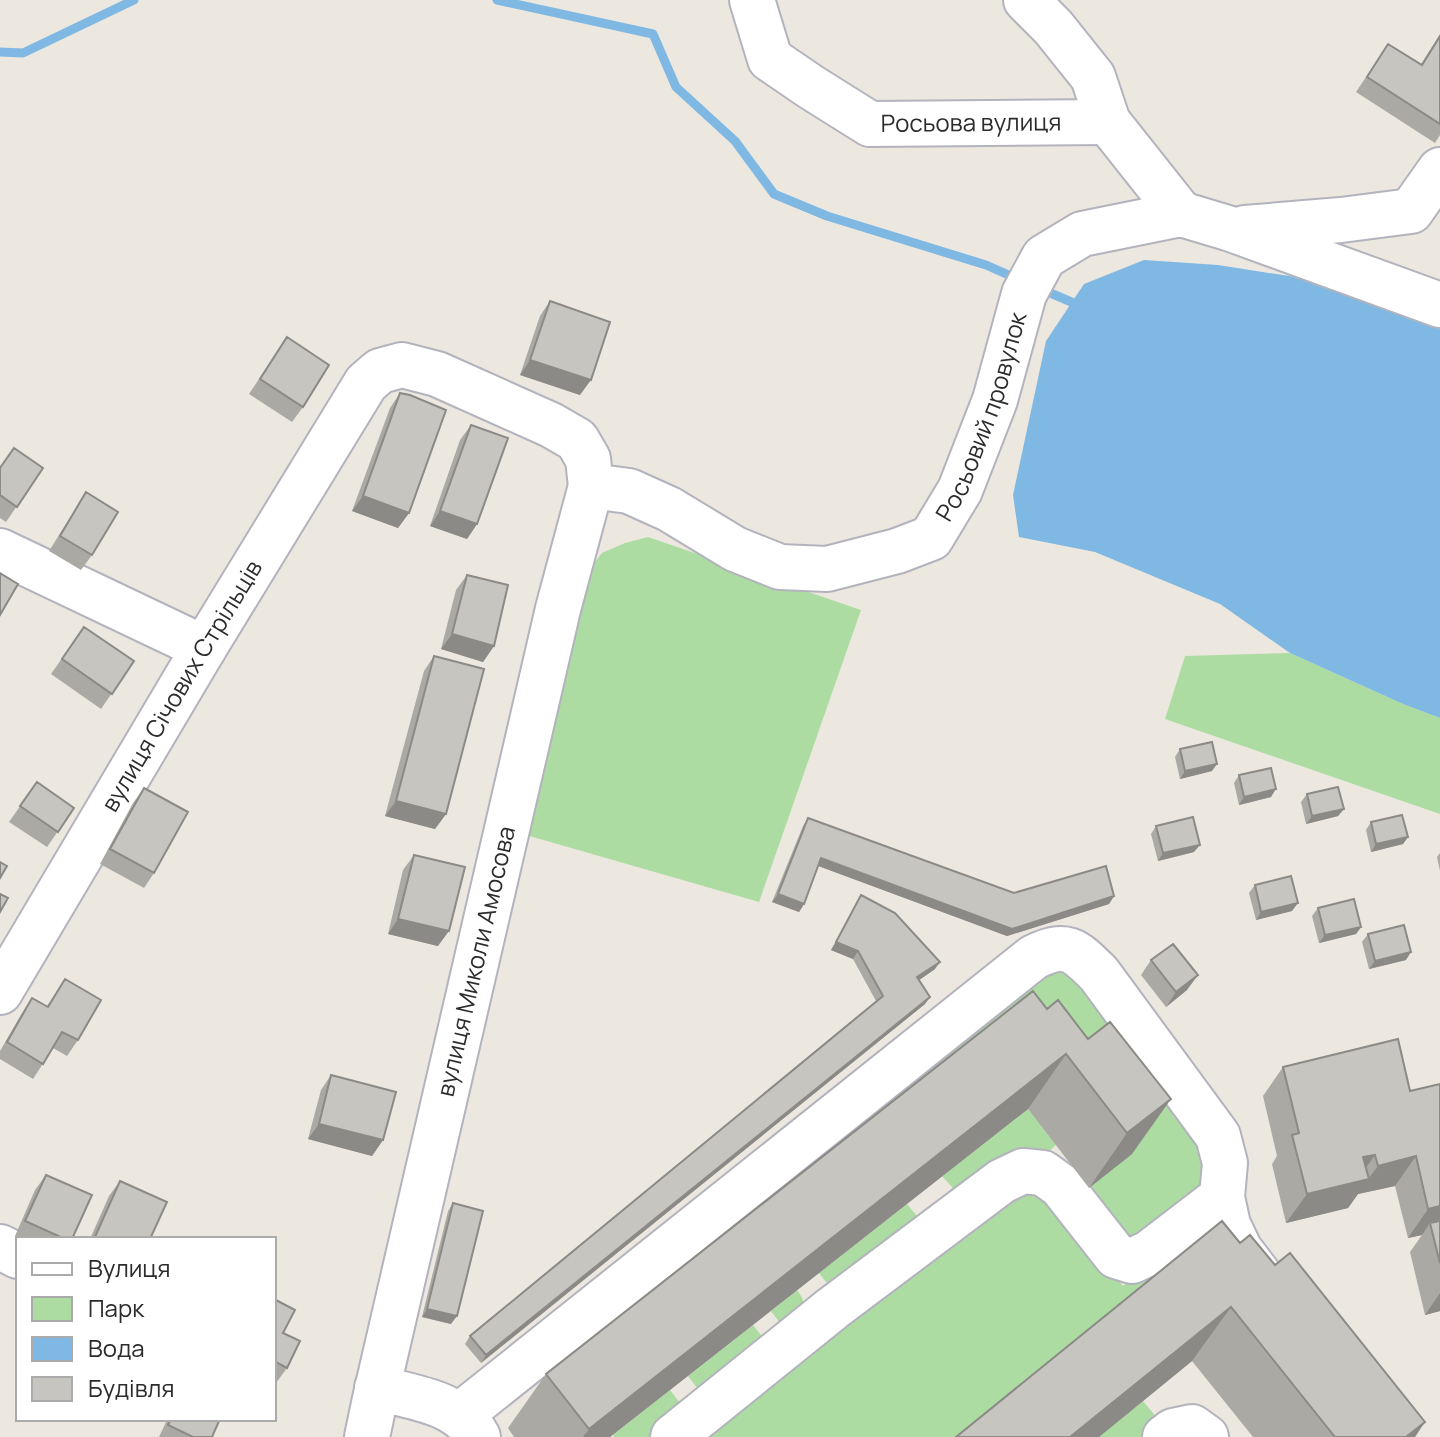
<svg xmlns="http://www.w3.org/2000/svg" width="1440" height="1437" viewBox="0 0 1440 1437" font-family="Manrope,sans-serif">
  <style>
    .green { fill: #addca2 }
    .water { fill: #7fb8e2 }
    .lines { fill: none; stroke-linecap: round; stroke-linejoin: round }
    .stream { stroke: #7fb8e2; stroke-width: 9 }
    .minor-casing { stroke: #b3b3be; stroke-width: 48 }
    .minor { stroke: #fff; stroke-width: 44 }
    .wall { fill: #aba9a4 }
    .shaded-wall { fill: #8b8a86 }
    .building { fill: #c7c5bf; stroke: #8b8a86; stroke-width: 2 }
    .labels { text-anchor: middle; stroke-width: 6; stroke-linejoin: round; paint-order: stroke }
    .street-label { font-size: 24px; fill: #2c2c2c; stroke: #fff }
  </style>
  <rect width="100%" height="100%" fill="#ece8e0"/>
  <path class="green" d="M648,537L861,610L759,902L519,833L582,578L602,553L625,543Z
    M1290,653L1403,704L1440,718V814L1165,719L1185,656Z
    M1068,964L1209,1147L1213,1178L1135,1243L1063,1176L1074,1168L1090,1187L1132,1153L1072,1077L765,1209L763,1197L1034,969Z
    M1028,1109L1056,1145L1038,1161L961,1197L942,1176Z
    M1018,1189L1050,1196L1123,1286L1182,1240L1252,1308L985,1437H698Z
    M907,1204L922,1222L833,1291L819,1273Z
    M797,1290C812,1309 800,1315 786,1331L771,1311Z
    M753,1325L769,1345L704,1397L688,1376Z
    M670,1390L687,1412L654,1437H614L613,1435Z
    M1143,1401L1162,1424L1147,1437H1099Z"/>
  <path class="water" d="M1144,260L1218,265L1417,296L1440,306V718L1403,704L1290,653L1220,604L1095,552L1019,537L1013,495L1046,341L1084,284Z"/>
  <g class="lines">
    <path class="stream" d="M497,0L653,34L676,87L735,141L774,194L827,216L986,265L1020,280
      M0,52L23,53L134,0
      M1041,289L1083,307"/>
    <g class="minor-casing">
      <g id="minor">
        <path id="s1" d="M752,0L770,59L811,87L870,124L1108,122"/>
        <path d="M1026,0L1053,27L1093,77L1108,122L1181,214"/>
        <path d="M1245,228L1341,220L1411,211L1440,170"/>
        <path d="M0,551L204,648"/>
        <path id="s2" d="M0,992L204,648L366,383L380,371L402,365L437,374L551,425L577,440L588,459L591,486L629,491L669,509L735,549L780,567L827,569L897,551L931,538L960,490L995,400L1024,294L1044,257L1082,234L1181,214L1231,229L1440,305"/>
        <path d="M0,1247L18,1256"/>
        <path d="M377,1388C412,1397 459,1402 478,1437"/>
        <path d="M460,1415L1034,957C1067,941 1075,950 1099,974L1218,1136L1225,1163L1222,1197L1228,1225L1240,1250L1263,1280"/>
        <path id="s3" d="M367,1437L375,1399L558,609L591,486"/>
        <path d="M673,1437L833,1308L1002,1181L1023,1171L1043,1173L1061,1186L1116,1256L1132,1261L1149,1253L1222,1197"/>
        <path d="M1165,1437L1173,1431L1192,1427L1206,1437"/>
      </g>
    </g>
    <use href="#minor" class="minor"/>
  </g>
  <path class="wall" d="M1440,35V135L1435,143L1356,92L1388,44L1421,64Z
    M550,301L580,395L520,375L540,316Z
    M287,337L303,407L292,422L249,394Z
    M400,393L409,513L398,528L352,511L390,408Z
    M471,425L477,524L467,539L430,526L460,440Z
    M0,468H43L6,522L0,518Z
    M86,492L92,555L81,570L49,551Z
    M467,575L494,646L483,662L441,649L456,590Z
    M84,627L134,661L101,709L51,674Z
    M434,656L446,814L435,829L385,816L424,671Z
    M1180,749L1212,771L1180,779L1175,757Z
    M1239,775L1271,797L1239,805L1234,783Z
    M37,782L74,808L47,847L9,822Z
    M144,788L154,873L144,888L100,864L133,803Z
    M1307,794L1344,809L1338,816L1306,824L1301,802Z
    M808,818L1014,893L1114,896L1109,904L1007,936L818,866L804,904L799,912L772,902L803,826Z
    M1371,822L1408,837L1403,844L1371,852L1366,830Z
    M1156,826L1194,852L1158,861L1151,834Z
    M1440,853V871L1437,857Z
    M414,855L438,946L388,934L403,870Z
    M1255,885L1292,911L1256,920L1249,893Z
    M861,895L935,969L919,980L925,1004L481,1363L465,1344L470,1336L876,1001L853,959L831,950Z
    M1318,908L1361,927L1356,934L1319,943L1312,916Z
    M1368,934L1406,960L1369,969L1362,942Z
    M1151,960L1187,990L1166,1007L1141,975Z
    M65,979L78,1040L67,1056L53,1048L33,1079L0,1059V1051L22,1013L32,998L47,1006Z
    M1047,1009L1088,1039L1110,1022L1132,1154L1089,1188L1028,1109L610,1437H514L508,1428L546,1374Z
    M1283,1067L1410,1091L1440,1084V1311L1425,1315L1410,1252L1422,1235L1408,1238L1395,1186L1358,1194L1348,1208L1286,1223L1272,1164L1277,1156L1263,1096Z
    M331,1075L383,1140L372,1156L308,1139L321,1090Z
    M46,1175L72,1239H20L15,1236L35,1190Z
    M120,1181L150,1239H90L109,1196Z
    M453,1203L451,1324L422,1317L448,1211Z
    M1240,1243L1415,1437H1253L1192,1361L1099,1437H956Z
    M274,1299L283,1333L287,1368L276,1383L274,1382Z
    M164,1419H220L212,1437H159L167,1420Z"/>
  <path class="shaded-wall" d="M530,360L591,380L580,395L520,375Z
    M363,496L409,513L398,528L352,511Z
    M440,511L477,524L467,539L430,526Z
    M452,634L494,646L483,662L441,649Z
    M1217,764L1212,771L1180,779L1185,771Z
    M1276,789L1271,797L1239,805L1244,797Z
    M396,801L446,814L435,829L385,816Z
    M1344,809L1338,816L1306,824L1312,816Z
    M1408,837L1403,844L1371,852L1376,844Z
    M1200,845L1194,852L1158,861L1163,853Z
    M821,858L1012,929L1114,896L1109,904L1007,936L816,865Z
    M778,894L804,904L799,912L772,902Z
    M1298,903L1292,911L1256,920L1261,912Z
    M398,919L449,931L438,946L388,934Z
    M1361,927L1356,934L1319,943L1325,935Z
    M836,942L858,951L853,959L831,950Z
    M1411,952L1406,960L1369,969L1375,961Z
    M940,962L935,969L912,985L917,977Z
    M1198,975L1187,990L1166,1007L1176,992Z
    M930,997L925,1004L481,1363L486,1355Z
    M1066,1054L1028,1109L610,1437H583L589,1429Z
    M1171,1099L1132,1154L1089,1188L1127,1133Z
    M319,1124L383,1140L372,1156L308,1139Z
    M1375,1155L1356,1182L1368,1179L1378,1166L1416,1156L1395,1186L1358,1194L1348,1208L1286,1223L1307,1194L1363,1157Z
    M1440,1206V1219L1432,1230L1430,1223L1422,1235L1408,1238L1428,1209Z
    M1440,1293V1311L1425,1315Z
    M1231,1307L1192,1361L1099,1437H1070Z
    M427,1309L457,1316L451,1324L422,1317Z
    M1425,1422L1415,1437H1406Z"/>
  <path class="building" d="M1440,36V124L1367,77L1388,44L1422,65Z
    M550,301L610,322L591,380L530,360Z
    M287,337L329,365L303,407L260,379Z
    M400,393L410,395L446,410L409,513L363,496Z
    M471,425L508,438L477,524L440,511Z
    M14,448L43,468L17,507L0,495V468Z
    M86,492L118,512L92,555L60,536Z
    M0,573L18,584L0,615Z
    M467,575L508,585L494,646L452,634Z
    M84,627L134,661L112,694L62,659Z
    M434,656L484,669L446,814L396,801Z
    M1212,742L1217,764L1185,771L1180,749Z
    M1271,768L1276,789L1244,797L1239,775Z
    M37,782L74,808L58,832L20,806Z
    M1338,787L1344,809L1312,816L1307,794Z
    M144,788L188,812L154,873L110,849Z
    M1402,815L1408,837L1376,844L1371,822Z
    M1193,817L1200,845L1163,853L1156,826Z
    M808,818L1014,893L1106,866L1114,896L1012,929L821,858L804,904L778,894Z
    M414,855L465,867L449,931L398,919Z
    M0,862L7,866L0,878Z
    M1291,876L1298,903L1261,912L1255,885Z
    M0,894L8,898L0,912Z
    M861,895L895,913L940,962L917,977L930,997L486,1355L470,1336L883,996L858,951L836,942Z
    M1354,899L1361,927L1325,935L1318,908Z
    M1404,925L1411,952L1375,961L1368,934Z
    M1173,944L1198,975L1176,992L1151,960Z
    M65,979L101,1000L78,1040L62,1032L43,1064L7,1042L32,998L48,1007Z
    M1033,991L1047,1009L1058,1000L1088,1039L1110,1022L1171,1099L1127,1133L1066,1054L589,1429L546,1374Z
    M1398,1039L1410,1091L1440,1084V1206L1428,1209L1416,1156L1378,1166L1375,1155L1363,1157L1369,1179L1307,1194L1292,1135L1299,1133L1283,1067Z
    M331,1075L396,1092L383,1140L319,1124Z
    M46,1175L92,1195L72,1239H65L25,1221Z
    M120,1181L167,1202L150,1239H94Z
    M453,1203L483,1211L457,1316L427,1309Z
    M1222,1221L1240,1243L1250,1235L1275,1265L1290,1253L1425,1422L1406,1437H1335L1231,1307L1070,1437H956Z
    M1440,1221V1263L1430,1223Z
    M274,1299L295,1310L283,1333L300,1341L287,1368L274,1361Z
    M171,1419H220L212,1437H193L168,1425Z"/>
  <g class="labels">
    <g class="street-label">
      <text dy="8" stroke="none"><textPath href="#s1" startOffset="282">Росьова вулиця</textPath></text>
      <text dy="8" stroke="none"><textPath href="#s2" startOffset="1488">Росьовий провулок</textPath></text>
      <text dy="8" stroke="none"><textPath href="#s2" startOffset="356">вулиця Січових Стрільців</textPath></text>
      <text dy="8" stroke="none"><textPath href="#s3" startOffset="488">вулиця Миколи Амосова</textPath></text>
    </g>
  </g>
  <rect x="16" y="1237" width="260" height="184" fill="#ffffff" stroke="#ababab" stroke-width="2"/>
  <rect x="32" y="1263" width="40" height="12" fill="#ffffff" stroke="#ababab" stroke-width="2"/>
  <text x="88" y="1277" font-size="24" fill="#2c2c2c">Вулиця</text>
  <rect x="32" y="1297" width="40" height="24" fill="#addca2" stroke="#ababab" stroke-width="2"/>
  <text x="88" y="1317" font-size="24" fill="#2c2c2c">Парк</text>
  <rect x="32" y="1337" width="40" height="24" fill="#7fb8e2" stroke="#ababab" stroke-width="2"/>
  <text x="88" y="1357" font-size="24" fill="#2c2c2c">Вода</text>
  <rect x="32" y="1377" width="40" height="24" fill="#c7c5bf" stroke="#ababab" stroke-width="2"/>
  <text x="88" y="1397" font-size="24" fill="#2c2c2c">Будівля</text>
</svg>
